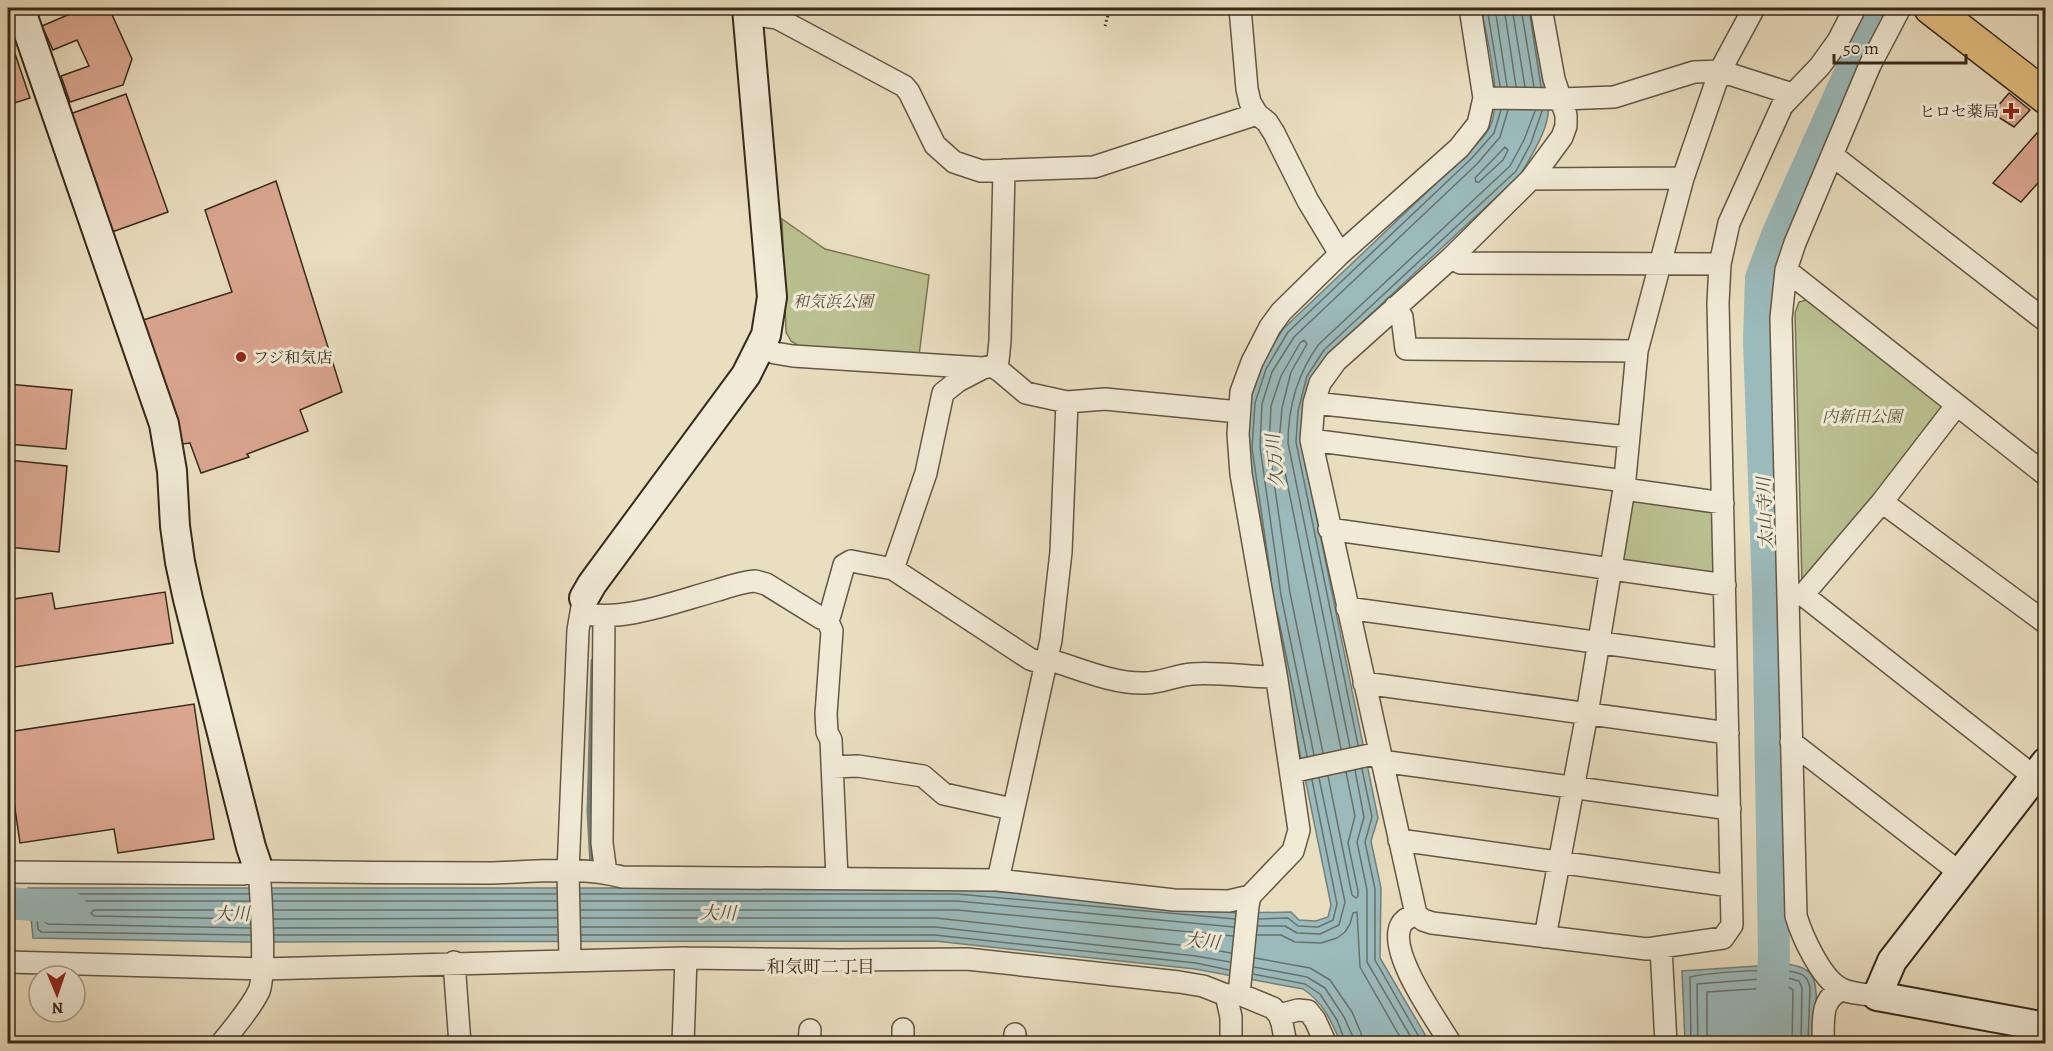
<svg xmlns="http://www.w3.org/2000/svg" width="2053" height="1051" viewBox="0 0 2053 1051" font-family="Alegreya,'Noto Serif JP',serif">
  <style>
    .green { fill: #bac090; stroke: #787555; stroke-width: 1.5 }
    .water { fill: #9bbabb; stroke: #73807b; stroke-width: 1.5 }
    .lines { fill: none; stroke-linecap: round; stroke-linejoin: round }
    .shore { stroke: #68726a; stroke-width: 1.5 }
    .stream { stroke: #73807b; stroke-width: 5 }
    .river { stroke: #9bbabb; stroke-width: 32 }
    .building { fill: #dca791; stroke: #362a1a; stroke-width: 1.5 }
    .street-casing { stroke: #635744; stroke-width: 24 }
    .secondary-casing { stroke: #362a1a; stroke-width: 32 }
    .primary-casing { stroke: #362a1a; stroke-width: 36 }
    .path { stroke: #362a1a; stroke-width: 3; stroke-dasharray: 1.5 3; stroke-linecap: butt }
    .street { stroke: #f1ead6; stroke-width: 21 }
    .secondary { stroke: #f1ead6; stroke-width: 28 }
    .primary { stroke: #e5bf80; stroke-width: 33 }
    .poi-dot { fill: #8f2418; stroke: #f1ead6; stroke-width: 2 }
    .labels { text-anchor: middle; stroke-width: 6; stroke-linejoin: round; paint-order: stroke }
    .poi-label { font-size: 16px; fill: #362a1a; stroke: #f1ead6; text-anchor: end }
    .park-label { font-size: 16px; font-style: italic; fill: #575038; stroke: #f1ead6 }
    .water-label { font-size: 18px; font-style: italic; fill: #4f4e42; stroke: #f1ead6 }
    .neighbourhood-label { font-size: 18px; fill: #362a1a; stroke: #f1ead6 }
  </style>
  <rect width="100%" height="100%" fill="#eadec0"/>
  <filter id="stains"><feTurbulence type="fractalNoise" baseFrequency=".00333" numOctaves="4"/><feColorMatrix values="0 0 0 0 .2 0 0 0 0 .09 0 0 0 0 .02 0 0 0 .5 -.17"/></filter>
  <radialGradient id="worn" r=".72"><stop offset=".6" stop-color="#630" stop-opacity="0"/><stop offset="1" stop-color="#630" stop-opacity=".3"/></radialGradient>
  <path class="green" d="M782,219L825,249L929,275L919,356L802,348L791,341L786,332Z
    M1816,297L1951,406L1802,582L1795,313L1799,302Z
    M1629,497L1717,511V577L1619,564Z"/>
  <path class="water" d="M1481,8H1534C1539,36 1552,87 1548,115C1545,135 1531,156 1521,174L1328,354L1313,377L1301,441L1378,818L1371,841L1381,888L1380,958L1430,1043H1341C1331,1021 1324,1003 1303,989L1195,969L935,941L244,942L33,938L28,888H958L1237,913L1291,912L1299,920L1316,921L1328,917L1331,905L1268,597L1246,448L1249,402L1260,366L1283,329L1467,154C1474,147 1484,138 1489,129C1504,101 1487,38 1481,8Z
    M1786,964C1795,965 1807,967 1812,976C1820,989 1815,1027 1814,1043L1685,1042L1682,971Z"/>
  <g class="lines">
    <path class="shore" d="M1487,8L1500,86
      M1495,8L1507,86
      M1504,8L1516,86
      M1512,8L1525,87
      M1521,8L1534,87
      M1529,8L1541,87
      M1505,147L1508,150L1503,160L1479,182H1476L1475,178Z
      M1271,579L1252,448L1255,403L1266,369L1288,332L1472,158L1494,133L1501,110
      M1277,612L1307,756
      M1358,745L1296,442L1298,411L1307,376L1324,350L1516,171L1531,143L1542,111
      M1350,747L1288,443C1288,407 1297,374 1319,344L1510,166L1524,140L1535,111
      M1323,753L1290,593L1269,447L1271,406L1281,376L1300,343L1304,340L1307,344L1291,372L1282,408L1279,442L1341,749
      M1314,755L1281,595L1260,447L1262,404L1272,372L1294,337L1477,164L1500,137L1508,110
      M1362,769L1372,817L1365,842L1375,889V960L1423,1044
      M1355,770L1364,817L1357,842L1367,890V962L1415,1044
      M1328,776L1352,895L1356,898L1358,896V891L1348,843L1355,816L1346,772
      M249,894H38L35,897L38,929L41,932L250,935
      M273,894H556
      M580,894H957L1235,919
      M249,901H47L44,904L45,922L48,924L250,928
      M273,901H557
      M581,901H957L1234,927
      M249,910H94L91,913L94,916L250,919
      M274,910H557
      M581,910H957L1233,936
      M581,918H936L1197,947L1231,953
      M274,919L557,918
      M1259,919L1288,918L1298,926L1318,927L1333,920L1337,904L1312,780
      M1258,926H1285L1297,933L1320,934L1339,925L1345,902L1319,778
      M581,927H935L1196,956L1230,962
      M274,928L557,927
      M274,935H557
      M581,935H935L1196,963L1229,970
      M1257,935H1281L1295,942L1321,943L1337,938L1345,932L1350,924L1353,913L1357,912L1360,967L1404,1044
      M1255,958L1310,968L1330,980L1352,1012L1361,1033L1363,1044
      M1254,967L1307,977L1325,988L1344,1017L1353,1037L1354,1044
      M1253,974L1305,984L1320,994L1337,1020L1346,1044
      M1691,1044L1690,977C1709,973 1790,965 1804,976C1808,979 1809,983 1810,988L1808,1044
      M1698,1044L1697,984L1785,977L1799,981L1802,988L1801,1044
      M1707,1044V992L1785,987L1791,988L1793,990L1792,1044"/>
    <path class="stream" d="M592,866L589,812L593,661"/>
    <path class="river" d="M8,903L71,908
      M1770,1044L1774,955L1768,591L1759,341L1761,278L1777,235L1879,8"/>
  </g>
  <path class="building" d="M84,8H109L132,59L123,85L70,102L61,76L89,66L77,40L53,50L42,26Z
    M8,33L30,98L8,105Z
    M2009,93L2030,110L2014,127L1992,113Z
    M126,94L168,212L112,232L70,114Z
    M2037,133L2046,139V174L2021,202L1993,183Z
    M276,181L342,392L300,410L308,431L247,454L249,457L201,473L190,443L182,444L140,321L232,292L205,210Z
    M8,384L72,390L66,449L8,444Z
    M8,460L67,466L59,552L8,547Z
    M165,592L173,643L8,668V600L52,593L55,609Z
    M194,704L214,839L118,853L114,829L20,843L8,761V732Z"/>
  <g class="lines">
    <g class="street-casing">
      <path id="street" d="M1240,8L1247,89L1250,102L1257,114L1267,122L1274,133L1308,201L1340,254
        M1541,8L1554,79L1566,115V126L1562,137L1531,179L1451,258L1336,361L1320,383L1314,403L1311,440L1416,914L1423,920L1432,923L1647,949L1723,938L1732,925L1718,303L1720,264L1729,223L1782,106L1820,66L1838,41L1855,8
        M748,14L777,18L904,86L909,92L935,145L954,162L981,171L1094,167L1257,114
        M1484,98L1562,99L1614,97L1694,72L1720,71L1792,94
        M1832,155L2046,321
        M1531,179L1683,178
        M1451,258L1461,263L1720,264
        M1786,270L2046,475
        M1395,307L1402,317L1406,349L1637,351
        M762,347L775,353L793,356L983,368L992,366L1000,371L1026,393L1067,402L1105,399L1239,412
        M992,366L998,361L1000,341L1004,170
        M1314,403L1628,437
        M1311,440L1625,481
        M1624,489L1723,503
        M1882,502L2046,623
        M1329,529L1725,585
        M893,569L926,473L943,393L958,381L983,368
        M1788,595H1803L2046,786
        M1803,595L1882,502L1956,406
        M1347,608L1726,660
        M581,613C623,623 677,601 718,590C730,586 742,582 755,581L766,584L821,618L830,615L844,565L851,561L893,569L1030,659L1045,664
        M604,617L602,843L606,873
        M826,617L832,631L826,714L827,732L831,740L837,879
        M1047,659C1078,668 1110,683 1142,683C1160,684 1175,675 1192,674C1220,672 1248,677 1276,677
        M1364,683L1728,733
        M1791,742L1959,872
        M1381,761L1730,809
        M832,767L858,766L923,776L944,794L1012,809
        M1291,772L1379,753
        M1399,840L1731,886
        M8,872L243,874L259,871C336,872 412,873 489,873C529,872 584,866 622,877L998,880L1174,900L1229,901L1250,896
        M998,880L1051,640L1061,552L1067,402
        M1416,914C1410,917 1404,919 1401,925C1387,952 1436,1019 1451,1044
        M1545,937L1587,714L1624,489L1637,351L1683,178L1720,71L1754,8
        M1661,947L1666,1044
        M570,960L568,872L578,630L583,601
        M8,962L262,969L686,958L840,960L967,959L1179,982L1203,986L1226,995L1239,994L1273,1008L1279,1015L1282,1023L1286,1044
        M454,962L460,1044
        M1239,994L1248,906L1250,896L1293,851L1299,830L1277,680L1241,474L1238,434L1241,392L1252,362L1270,327L1281,312L1340,254L1459,148L1478,124L1484,98L1470,8
        M1226,995L1231,1017V1044
        M1877,996C1865,994 1849,994 1840,988C1821,978 1802,936 1796,916L1781,318L1786,270L1795,243L1870,65L1900,8
        M1279,1015L1298,1010L1308,1011L1315,1020L1326,1044
        M221,1044C234,1027 250,1010 259,991C266,975 261,893 259,871
        M683,1044L686,958
        M809,1044L810,1030
        M903,1044V1029
        M1014,1044L1015,1034
        M1823,1044C1824,1023 1819,999 1842,990"/>
    </g>
    <g class="secondary-casing">
      <path id="secondary" d="M20,8L164,424L172,471L175,526L180,562L188,599L251,847L259,871
        M584,598L592,584L746,375L766,335L772,297L747,8
        M2046,762L1892,961L1877,996L2046,1027"/>
    </g>
    <g class="primary-casing">
      <path id="primary" d="M1931,8L2046,97"/>
    </g>
    <path class="path" d="M1105,26L1110,8"/>
    <use href="#street" class="street"/>
    <use href="#secondary" class="secondary"/>
    <use href="#primary" class="primary"/>
  </g>
  <g class="poi-dot">
    <path d="M2008 102h6v6h6v6h-6v6h-6v-6h-6v-6h6z"/>
    <circle cx="241" cy="357" r="6"/>
  </g>
  <g class="labels">
    <g class="poi-label">
      <text x="1999" y="117">ヒロセ薬局</text>
      <text x="253" y="363" text-anchor="start">フジ和気店</text>
    </g>
    <g class="park-label">
      <text x="833" y="307">和気浜公園</text>
      <text x="1862" y="422">内新田公園</text>
    </g>
    <g class="water-label">
      <text transform="translate(1275 461) rotate(-95)" y="6">久万川</text>
      <text transform="translate(1765 513) rotate(-92)" y="6">太山寺川</text>
      <text transform="translate(718 913) rotate(1)" y="6">大川</text>
      <text transform="translate(232 914) rotate(-1)" y="6">大川</text>
      <text transform="translate(1202 941) rotate(6)" y="6">大川</text>
    </g>
    <g class="neighbourhood-label">
      <text x="821" y="973">和気町二丁目</text>
    </g>
  </g>
  <rect width="2053" height="1051" fill="none" stroke="#eadec0" stroke-width="30"/>
  <rect x="9" y="9" width="2035" height="1033" fill="none" stroke="#362a1a" stroke-width="3"/>
  <rect x="15" y="15" width="2023" height="1021" fill="none" stroke="#362a1a" stroke-width="1.5"/>
  <g transform="translate(57 994) rotate(178)"><circle r="28" fill="#f1ead6" stroke="#a69d8b" stroke-width="1.5"/>
  <path d="M0-4.5L10 22L0 15L-10 22Z" fill="#8f2418"/>
  <text y="-9" font-size="16" font-weight="bold" text-anchor="middle" fill="#362a1a">N</text>
  </g>
  <path d="M1834 54v9h132v-9" fill="none" stroke="#362a1a" stroke-width="3"/>
  <text x="1843" y="54" font-size="18" fill="#362a1a" stroke="#f1ead6" stroke-width="4.5" paint-order="stroke">50 m</text>
  <rect width="100%" height="100%" filter="url(#stains)"/>
  <rect width="100%" height="100%" fill="url(#worn)"/>
</svg>
